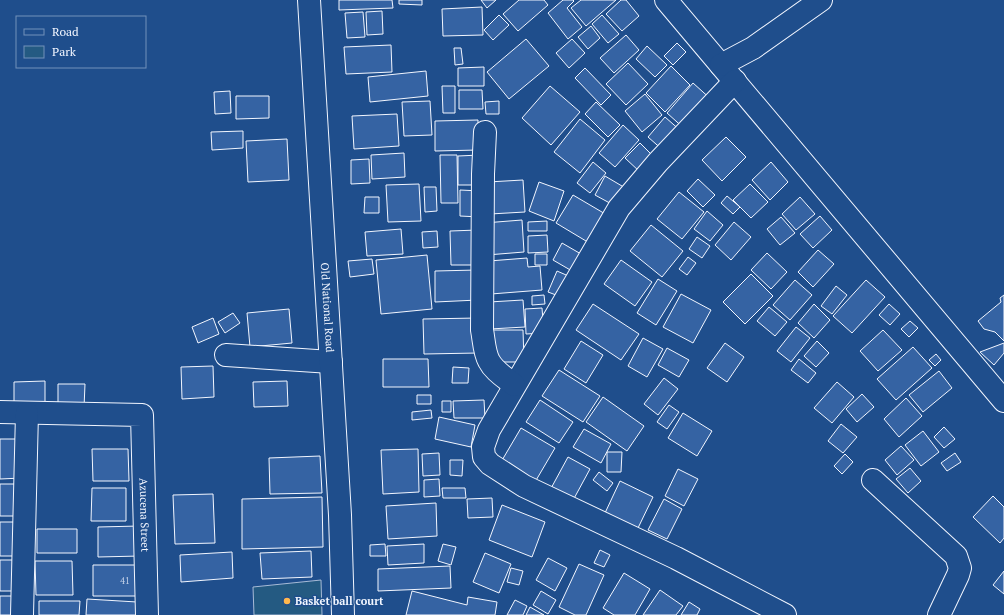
<svg xmlns="http://www.w3.org/2000/svg" width="1004" height="615" viewBox="0 0 1004 615" font-family="'PT Serif',serif">
  <style>
    .green { fill: #245a82; stroke: #a8bbd7 }
    .building { fill: #3563a3; stroke: #f2f6ff }
    .lines { fill: none; stroke-linecap: round; stroke-linejoin: round }
    .minor-casing { stroke: #f2f6ff; stroke-width: 24 }
    .major-casing { stroke: #f2f6ff; stroke-width: 24 }
    .minor { stroke: #1f4e8c; stroke-width: 22 }
    .major { stroke: #1f4e8c; stroke-width: 22 }
    .poi-dot { fill: #ffb74d; stroke: #1f4e8c; stroke-width: 1.5 }
    .labels { text-anchor: middle; stroke-width: 3; stroke-linejoin: round; paint-order: stroke }
    .number-label { font-size: 9px; fill: #c3d1e8 }
    .street-label { font-size: 11px; fill: #f2f6ff; stroke: #1f4e8c }
    .poi-label { font-size: 11px; font-weight: bold; fill: #f2f6ff; stroke: #1f4e8c; text-anchor: start }
  </style>
  <rect width="100%" height="100%" fill="#1f4e8c"/>
  <path class="green" d="M321,580L322,615H254L253,587Z"/>
  <path class="building" d="M339,0H392L393,8L339,10Z
    M399,0H422V5L399,4Z
    M481,0H496L487,8Z
    M519,0H544L548,5L518,31L503,14Z
    M563,0H573L574,1L567,8L582,27L568,39L548,13Z
    M581,0H616L586,26L571,8Z
    M621,0H626L639,16L622,31L606,14Z
    M482,7L483,35L443,36L442,9Z
    M382,11L383,34L367,35L366,12Z
    M363,12L365,37L347,38L345,13Z
    M499,15L509,25L493,40L484,30Z
    M602,15L619,34L608,43L592,24Z
    M591,26L600,38L588,49L578,37Z
    M626,35L639,50L614,73L600,58Z
    M526,39L549,66L509,99L487,72Z
    M572,39L585,53L569,68L556,53Z
    M677,43L686,52L673,65L664,56Z
    M391,45L392,72L346,74L344,47Z
    M647,46L667,65L655,77L636,59Z
    M454,48H461L463,64L455,65Z
    M628,63L648,84L626,105L606,84Z
    M671,66L690,85L665,112L646,93Z
    M484,67V86H458V68Z
    M585,68L611,95L601,105L575,78Z
    M426,71L428,96L370,102L368,77Z
    M693,83L713,101L687,131L667,113Z
    M442,86H455V113H443Z
    M550,86L580,112L551,145L522,118Z
    M459,90H482L483,109H459Z
    M230,91L231,113L215,114L214,92Z
    M645,94L662,115L642,132L625,111Z
    M236,96H269V118L236,119Z
    M430,101L432,135L404,136L402,102Z
    M499,101V114H486L485,102Z
    M596,102L620,125L608,137L585,114Z
    M397,114L399,146L354,149L352,116Z
    M665,117L682,132L665,152L648,137Z
    M580,119L605,140L580,173L554,152Z
    M478,120V150L435,151V121Z
    M623,125L639,140L615,167L599,153Z
    M243,131V148L212,150L211,132Z
    M726,137L746,157L722,181L702,160Z
    M287,139L289,180L248,182L246,141Z
    M640,143L654,157L640,172L625,158Z
    M404,153L405,177L372,179L371,155Z
    M440,155H457L458,203H441Z
    M480,155V185H458V156Z
    M369,159L370,183L351,184V160Z
    M593,162L606,173L590,193L577,183Z
    M771,162L788,182L770,200L752,180Z
    M605,176L627,189L617,207L595,195Z
    M698,179L715,195L703,207L687,191Z
    M523,180L525,212L490,214L488,182Z
    M539,182L564,191L554,221L529,211Z
    M419,184L421,221L388,222L386,185Z
    M750,184L768,202L751,218L733,200Z
    M424,187H436L437,211L425,212Z
    M460,190L481,191L480,217L460,216Z
    M679,192L704,212L682,239L657,219Z
    M573,195L607,215L591,244L556,223Z
    M727,196L740,207L733,214L721,203Z
    M365,197H379V213H364Z
    M800,197L815,214L796,230L782,214Z
    M707,211L723,225L710,241L694,229Z
    M820,216L832,230L813,248L800,234Z
    M781,217L795,233L780,245L767,229Z
    M522,220L524,252L487,255L484,223Z
    M547,221V231H528V222Z
    M734,222L751,237L731,260L715,245Z
    M651,225L683,251L662,277L630,251Z
    M401,229L403,254L367,256L365,232Z
    M478,230L479,265H451L450,231Z
    M437,231L438,247L423,248L422,232Z
    M547,235L548,252L528,253V236Z
    M697,237L710,246L702,258L689,249Z
    M562,243L581,254L572,271L553,260Z
    M818,250L834,264L813,287L798,272Z
    M767,253L787,272L771,289L751,270Z
    M535,254H547V265H535Z
    M427,255L432,309L381,314L376,260Z
    M688,257L696,263L687,275L679,269Z
    M527,258L528,267L540,266L542,290L491,294L489,261Z
    M372,259L374,274L350,277L348,261Z
    M621,260L652,282L635,306L604,284Z
    M477,270L478,300L435,302V271Z
    M557,271L573,278L564,298L548,292Z
    M751,274L773,296L745,324L723,302Z
    M658,279L677,291L656,325L637,313Z
    M795,280L812,295L790,320L773,305Z
    M866,280L885,297L852,333L833,316Z
    M836,286L847,295L832,314L821,306Z
    M681,294L711,310L693,343L663,327Z
    M544,295L545,304L532,305V296Z
    M1004,295V341L995,332L984,329L978,321L1001,302L1000,298Z
    M523,300L525,327L490,329L489,302Z
    M593,304L639,334L621,360L576,330Z
    M814,304L830,320L814,338L798,323Z
    M889,304L900,314L890,325L879,315Z
    M769,307L787,322L775,336L757,321Z
    M542,308L544,333L526,334L525,309Z
    M289,309L292,343L250,347L247,313Z
    M233,313L240,323L225,333L218,322Z
    M213,318L219,334L198,343L192,327Z
    M477,318L478,353L424,354L423,319Z
    M910,321L918,328L909,337L901,329Z
    M796,327L810,338L791,362L777,351Z
    M491,330H523L524,362H491Z
    M883,330L902,350L878,371L860,351Z
    M643,338L663,349L647,377L628,366Z
    M581,341L603,355L586,383L564,369Z
    M817,341L829,353L816,367L804,356Z
    M725,343L744,357L727,382L707,368Z
    M1004,343V353L994,365L980,352Z
    M913,347L932,368L896,400L877,379Z
    M667,348L689,360L679,377L658,365Z
    M936,354L941,360L935,366L929,360Z
    M383,359H428L429,387H383Z
    M799,359L816,373L808,383L791,370Z
    M213,366L214,397L182,399L181,367Z
    M453,367L469,368L468,383H452Z
    M559,370L600,396L583,422L542,396Z
    M939,371L952,388L923,412L909,395Z
    M664,378L678,389L658,415L644,404Z
    M45,381V407H14V382Z
    M287,381L288,406L254,407L253,382Z
    M837,382L854,397L832,423L814,408Z
    M58,384H85L84,408H58Z
    M862,394L874,407L857,422L846,409Z
    M417,395H431V404H417Z
    M603,397L644,426L627,451L586,422Z
    M906,398L922,416L899,437L884,419Z
    M484,400L485,418H454L453,401Z
    M540,400L573,422L559,443L526,422Z
    M442,401H451V412H442Z
    M669,405L679,412L667,429L657,422Z
    M431,410L432,418L412,420V412Z
    M683,413L712,431L697,456L668,438Z
    M439,417L475,425L471,447L435,439Z
    M841,424L857,437L843,453L828,441Z
    M944,427L955,439L944,448L934,437Z
    M521,428L555,448L535,482L501,462Z
    M584,429L611,444L601,463L573,447Z
    M923,431L939,452L921,466L905,445Z
    M0,439H21L22,478L0,479Z
    M901,446L914,460L897,475L885,460Z
    M92,449H128L129,481H93Z
    M418,449L419,492L383,494L381,450Z
    M607,452H622L621,472H607Z
    M439,453L440,475L423,476L422,454Z
    M955,453L961,462L947,471L941,463Z
    M845,454L853,462L842,474L834,466Z
    M320,456L322,493L270,494L269,458Z
    M568,457L590,469L571,504L549,492Z
    M450,460H463L462,476L450,475Z
    M910,468L921,481L908,493L896,479Z
    M678,469L698,479L684,506L665,496Z
    M599,472L613,483L607,491L593,480Z
    M439,479L440,496L424,497V480Z
    M620,481L653,497L638,528L605,513Z
    M0,484H19V516H0Z
    M92,488H126V521H91Z
    M442,488H465L466,498H443Z
    M213,494L215,543L175,544L173,495Z
    M993,496L1004,507V538L1000,543L973,517Z
    M322,497L323,547L242,549V499Z
    M492,498L493,517L468,518L467,499Z
    M664,499L682,509L667,539L648,530Z
    M436,503L437,536L388,539L386,506Z
    M502,505L545,522L532,557L489,540Z
    M0,522H20V556H0Z
    M139,526L140,556L98,557V527Z
    M37,529H77V553H37Z
    M385,544L386,556H370V545Z
    M424,544V563L388,565L387,546Z
    M443,544L456,547L451,565L438,561Z
    M600,550L610,555L604,567L594,563Z
    M311,551L312,577L262,579L260,553Z
    M232,552L233,578L181,582L180,555Z
    M485,553L511,564L499,593L473,582Z
    M548,558L567,568L555,591L536,580Z
    M0,560H19V591H0Z
    M35,561H72L73,595H36Z
    M579,564L604,575L586,615H575L559,607Z
    M93,565H142V596H93Z
    M450,566L451,588L378,591V569Z
    M511,568L523,571L519,585L507,582Z
    M1004,571V594L993,585Z
    M624,573L650,589L635,615H614L603,608Z
    M660,590L683,606L676,615H643Z
    M412,591L467,605L468,597L497,602L495,615H406Z
    M541,591L556,600L548,614L533,605Z
    M0,596H18V615H0Z
    M87,599L137,602V615H86Z
    M515,600L527,606L523,615H507Z
    M39,601H80L79,615H39Z
    M689,602L700,609L697,615H681Z
    M530,607L544,615H526Z"/>
  <g class="lines">
    <g class="minor-casing">
      <g id="minor">
        <path d="M666,0L1004,401"/>
        <path d="M721,65L753,48L821,0"/>
        <path d="M735,81L658,162L619,208L489,430L483,447L484,457L490,464L524,486L676,558L785,615"/>
        <path d="M485,132L483,174L482,330C484,340 484,352 489,361C494,371 506,378 514,385"/>
        <path d="M226,355L331,362"/>
        <path id="s1" d="M0,412L142,415L147,615"/>
        <path d="M873,480L956,556L960,568L958,575L939,615"/>
        <path d="M22,615L27,413"/>
      </g>
    </g>
    <g class="major-casing">
      <g id="major">
        <path id="s2" d="M309,0L340,515L343,615"/>
      </g>
    </g>
    <use href="#minor" class="minor"/>
    <use href="#major" class="major"/>
  </g>
  <circle class="poi-dot" cx="287" cy="601" r="4"/>
  <g class="labels">
    <g class="number-label">
      <text x="125" y="584">41</text>
    </g>
    <g class="street-label">
      <text dy="4" stroke="none"><textPath href="#s2" startOffset="308">Old National Road</textPath></text>
      <text dy="4" stroke="none"><textPath href="#s1" startOffset="242">Azucena Street</textPath></text>
    </g>
    <g class="poi-label">
      <text x="295" y="605">Basket ball court</text>
    </g>
  </g>
  <rect x="16" y="16" width="130" height="52" fill="#1f4e8c" stroke="#7391ba"/>
  <rect x="24" y="29" width="20" height="6" fill="#1f4e8c" stroke="#7391ba"/>
  <text x="52" y="36" font-size="12" fill="#f2f6ff">Road</text>
  <rect x="24" y="46" width="20" height="12" fill="#245a82" stroke="#7391ba"/>
  <text x="52" y="56" font-size="12" fill="#f2f6ff">Park</text>
</svg>
